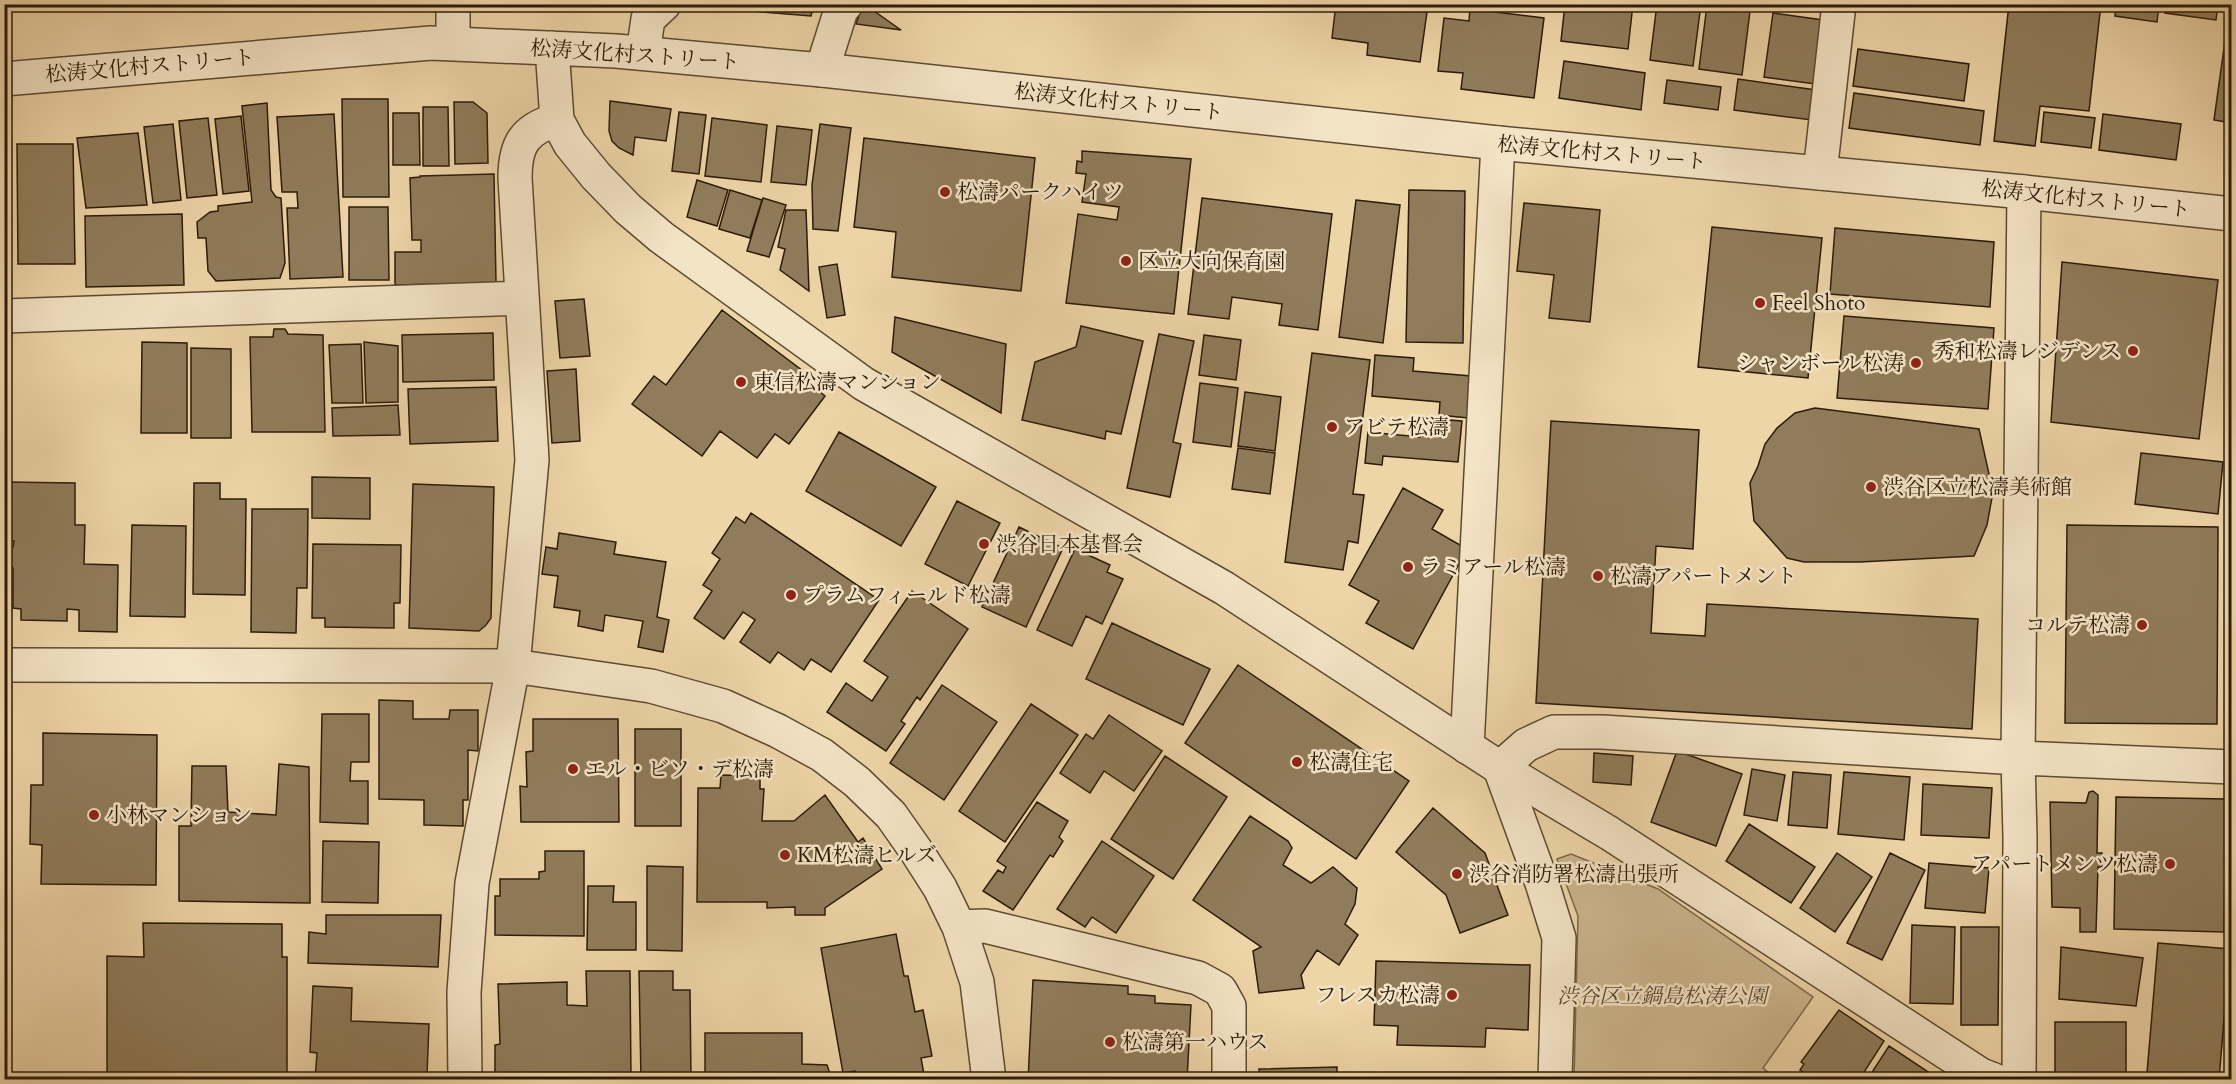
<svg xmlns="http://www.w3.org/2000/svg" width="2236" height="1084" viewBox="0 0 2236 1084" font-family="Cardo,'Noto Serif JP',serif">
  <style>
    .green { fill: #cdb58d; stroke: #7c684a; stroke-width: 1.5 }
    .building { fill: #907c5b; stroke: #2b1b08; stroke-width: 1.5 }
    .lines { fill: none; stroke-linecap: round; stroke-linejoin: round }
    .minor-casing { stroke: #5c4a30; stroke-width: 36 }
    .tertiary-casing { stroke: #5c4a30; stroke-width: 36 }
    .minor { stroke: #f4e4c6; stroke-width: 33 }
    .tertiary { stroke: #f4e4c6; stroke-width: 33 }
    .poi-dot { fill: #8f2418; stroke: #f4e4c6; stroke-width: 2 }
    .labels { text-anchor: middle; stroke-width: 5; stroke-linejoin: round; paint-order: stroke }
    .street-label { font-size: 21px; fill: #2b1b08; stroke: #f4e4c6 }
    .poi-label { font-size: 21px; fill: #2b1b08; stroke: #f4e4c6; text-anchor: start }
    .park-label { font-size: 21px; font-style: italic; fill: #5c4930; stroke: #f4e4c6 }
  </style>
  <rect width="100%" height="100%" fill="#eed5a8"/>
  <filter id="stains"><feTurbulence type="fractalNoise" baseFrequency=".00333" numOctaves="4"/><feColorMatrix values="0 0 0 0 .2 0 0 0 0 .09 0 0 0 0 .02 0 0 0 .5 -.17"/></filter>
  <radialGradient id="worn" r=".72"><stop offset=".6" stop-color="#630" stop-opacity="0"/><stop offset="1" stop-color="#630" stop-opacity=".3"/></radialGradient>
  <path class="green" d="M1571,854L1658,889L1813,997L1763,1068L1777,1079H1574L1578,916L1557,859Z"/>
  <path class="building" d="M692,4H814L811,16L691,6Z
    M863,4H864L901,30L856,24Z
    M1336,4H1363L1427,12L1420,62L1367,55L1368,43L1332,38Z
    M1486,4H1527V9Z
    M1565,4H1633L1628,49L1561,41Z
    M1657,4H1701L1693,66L1650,60Z
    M2009,4H2101L2089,111L2040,106L2035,146L1994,141Z
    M2116,4H2159L2157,22L2115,16Z
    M2166,4H2218L2216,20L2165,13Z
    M1707,5L1750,11L1742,75L1699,69Z
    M1470,9L1544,18L1534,98L1461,89L1463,73L1438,71L1444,18L1469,21Z
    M2229,12L2232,13V123L2214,120Z
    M1773,13L1823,20L1815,84L1764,77Z
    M1858,49L1969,64L1964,101L1853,86Z
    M1564,61L1645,73L1641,110L1559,98Z
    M1738,79L1816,90L1812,120L1734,110Z
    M1667,80L1721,87L1718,110L1664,103Z
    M1854,93L1984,111L1980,145L1849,128Z
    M342,99H388L389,197H343Z
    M610,101L671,109L666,141L635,137L633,155L619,148L612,141L609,131Z
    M454,102H473L487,113L488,163L455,164Z
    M267,103L271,190L276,197L281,198L285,263L280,278L216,281L208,271L206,238H198L197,222L210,212L218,211V206L252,202L242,106Z
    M423,107H448L449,166H423Z
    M679,112L706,115L699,174L672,171Z
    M2044,112L2095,118L2091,148L2041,142Z
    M393,113H419L420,165H393Z
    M334,114L343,277L290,279L287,208H298L297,192H282L277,117Z
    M2103,114L2181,124L2176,160L2099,150Z
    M241,116L249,191L223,194L215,119Z
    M208,118L217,195L187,198L179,121Z
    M712,118L767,125L761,182L705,176Z
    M173,124L181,200L153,203L144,127Z
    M820,124L851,128L838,231L813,229L812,185Z
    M777,126L812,130L806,185L771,182Z
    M138,133L147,205L86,208L77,138Z
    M864,138L1035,158L1021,291L892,277L896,232L854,227Z
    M4,144H6L8,296H4Z
    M17,144H73L75,264H18Z
    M1082,151L1191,159L1174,314L1066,303L1078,214L1117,220L1119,207L1082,202L1086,174L1076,173L1077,161L1082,162Z
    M494,174L496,283L395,285V252H421V240H412L410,178L420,177V176Z
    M697,180L728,190L717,226L687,217Z
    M730,190L762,200L750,238L719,229Z
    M1409,190L1465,191L1463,343L1406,342Z
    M763,198L786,205L769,257L747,251Z
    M1202,198L1332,214L1318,330L1279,325L1282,304L1232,297L1229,319L1188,314Z
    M1356,200L1400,205L1383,343L1339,337Z
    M1524,203L1600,210L1590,322L1549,318L1554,275L1517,271Z
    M349,207H388L389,280H349Z
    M786,210H806L809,291L780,270L785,249L778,247Z
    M182,214L184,285L86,287L85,216Z
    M1712,227L1822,238L1808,378L1698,367Z
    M1835,228L1994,242L1990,307L1830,294Z
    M2062,262L2218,280L2199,439L2051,422Z
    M837,264L845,315L827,318L819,267Z
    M584,299L590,356L560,358L555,301Z
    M722,310L815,380L812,385L825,396L789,444L775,434L757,458L720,431L702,456L632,404L654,376L666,385Z
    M1844,316L1994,328L1988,409L1837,398Z
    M895,317L1006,344L1001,413L892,352Z
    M1081,326L1143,341L1121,434L1106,431L1105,439L1022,420L1035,362L1076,347Z
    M274,329H285L288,334L323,335L325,432H252L250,337H273Z
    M493,333L494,380L403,382L402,335Z
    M1159,334L1194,341L1173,442L1181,444L1170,497L1127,488Z
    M1204,335L1241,340L1236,380L1199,375Z
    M142,342L187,343V433H141Z
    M364,342L398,346V402L366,403Z
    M361,344L363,403H332L329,345Z
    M191,348L231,349V438H191Z
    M1312,353L1370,360L1353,494L1364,495L1358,543L1348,541L1343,570L1285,562Z
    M1375,355L1414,358L1413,371L1471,376L1468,418L1439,415L1440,402L1372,396Z
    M576,369L580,441L552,443L547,371Z
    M1200,383L1238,388L1231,447L1193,442Z
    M496,387L498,441L410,444L408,389Z
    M1245,392L1281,397L1275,451L1238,446Z
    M398,405L400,435L333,436L332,408Z
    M1815,408L1979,429L1993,492L1987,525L1974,556L1860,562H1804L1787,558L1754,521L1750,483L1758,466L1765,444L1777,428L1795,413Z
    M1422,418L1462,421L1458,462L1383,456L1382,465L1365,463L1368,432L1420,437Z
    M1551,421L1699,430L1693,549L1656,546L1651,633L1705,636L1707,604L1978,619L1972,729L1536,703Z
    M839,432L936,487L901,546L806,491Z
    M1238,448L1275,453L1270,494L1232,489Z
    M2141,453L2223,462L2218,514L2135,504Z
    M312,477L370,478V519L312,518Z
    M6,482L75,483V525H85L84,564L118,565L117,632L79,631V610L67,609V621L21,620V609L13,608V568L4,566V549L13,547L14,541H9L10,524H5Z
    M194,483H220V499H246L245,595L193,594Z
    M413,484L494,487L491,618L486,625L479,631L409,628Z
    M1403,488L1443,510L1432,529L1467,549L1413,649L1366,623L1379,601L1349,585Z
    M957,501L1000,523L968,586L925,564Z
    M252,509H308L307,588H297L296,633L251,632Z
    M751,513L879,600L831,672L811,659L804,670L778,652L770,663L740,642L755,620L743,612L724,639L694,618L712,591L703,585L720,559L712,553L736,517L745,523Z
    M132,525L186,526L185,617L130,616Z
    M2067,525L2218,527L2217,724L2065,723Z
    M1019,527L1063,548L1026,627L982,607Z
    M559,533L616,542L614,554L666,562L657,617L669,620L663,652L638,647L643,621L605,615L603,631L578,626L580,611L554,607L558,576L542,574L546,547L557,549Z
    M313,544L401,545L400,603H394V628L325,627V618H312Z
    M1075,549L1110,565L1107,572L1123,579L1102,624L1086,616L1072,646L1037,630Z
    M912,591L968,629L920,700L917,697L901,721L905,724L886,751L827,712L846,683L872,701L888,677L864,661Z
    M1112,623L1210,669L1183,725L1086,679Z
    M1238,665L1409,781L1356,859L1185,743Z
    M942,685L997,722L944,800L890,763Z
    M379,700L413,701V719H449L450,710H478V751L468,750V800H463V826L424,825V800L379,799Z
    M1031,704L1078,735L1005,842L959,811Z
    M322,714H369V762H351L350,781H368V824L320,822Z
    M1109,715L1162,751L1134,791L1104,771L1090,793L1060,773L1086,734L1093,739Z
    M533,719H618L619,822H521L520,786L527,787L526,752L533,751Z
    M635,729H681V826H635Z
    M43,733L157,735L156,885L41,884L42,845L30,844L31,785H43Z
    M1677,751L1742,774L1716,846L1651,822Z
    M1594,753L1633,756L1631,785L1593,782Z
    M1165,756L1227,797L1173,879L1111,839Z
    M279,764L309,767L310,903L179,901V826H191L192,766H226L228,812L276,815Z
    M1752,769L1785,775L1777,821L1744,815Z
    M1793,772L1831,775L1827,828L1788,825Z
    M1844,772L1910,777L1904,840L1838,834Z
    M721,775L760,776V789H764L762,821H794L825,795L858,842L863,838L882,869L825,908V915H795V907L767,908V902H697L698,788H720Z
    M1923,784L1992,788L1989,838L1921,835Z
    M2093,791L2098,795L2097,853H2102V867H2098L2096,932H2080V908L2052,907L2050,802L2086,803L2089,792Z
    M2116,797L2226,799L2224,932L2114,929Z
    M1037,802L1068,821L1059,837L1063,841L1053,857L1050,855L1013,910L983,891L998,870L1003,873L1006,867L997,861Z
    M1433,808L1485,853L1508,915L1460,933L1446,895L1396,852Z
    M1250,816L1288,841L1292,848L1283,865L1311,883L1333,867L1357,888L1355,904L1345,924L1358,935L1339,965L1317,950L1301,975L1304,988L1259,993L1253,951L1261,947L1193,900Z
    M1749,824L1815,867L1791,903L1726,861Z
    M323,841L379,842L378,903L322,902Z
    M1102,841L1154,876L1116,933L1092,917L1085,927L1057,909Z
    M545,851H584V936L495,935V896H500V879H539V872L545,871Z
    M1837,853L1872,877L1835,932L1800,908Z
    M1890,853L1925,870L1882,960L1847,943Z
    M1929,863L1989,868L1985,913L1925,908Z
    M647,866L683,867L682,951L647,950Z
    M588,886H614L613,902H636V950H587Z
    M326,915H441L438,967L308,963L309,932L326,934Z
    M143,923L282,924V957H287V1080H107V956L144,957Z
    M1912,925L1955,927L1953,1004L1910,1003Z
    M1961,927H1999L1998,1025H1961Z
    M896,934L904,976H908L915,1012L923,1010L932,1056L921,1058L925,1080H856L855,1071L843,1073L821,948Z
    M2158,943L2230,949L2219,1079L2147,1073Z
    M2061,947L2143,958L2136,1006L2059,999Z
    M1376,961L1530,965L1528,1030L1486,1028L1485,1047L1397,1045L1398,1026L1374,1025Z
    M586,971H630L631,1080H495V1045L500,1044L498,984L567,982V1005L587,1006Z
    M639,971H673V990H690L691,1080H641Z
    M1033,980L1128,986V994L1155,996V1003L1191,1005L1187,1080H1028Z
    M313,986L352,988L351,1021L429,1024L427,1074L403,1073V1080H315L317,1053L310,1052Z
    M1839,1010L1884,1041L1859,1080H1814L1800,1070L1804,1064L1801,1062Z
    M2055,1022H2126V1080H2055Z
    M705,1033H802V1064L827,1065L832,1080H705Z
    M1889,1046L1939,1079L1938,1080H1867Z
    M1337,1067V1080H1260L1259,1069Z"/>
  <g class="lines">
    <g class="minor-casing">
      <path id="minor" d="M453,4V43
        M643,53L648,19L664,4
        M822,70L841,10L846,4
        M1820,173L1839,4
        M4,316L522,298
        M4,665L513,666L651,686L723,706L778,731L822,755L857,782L891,815L917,852L940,888L959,927L977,982L989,1080
        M1467,747L1498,143
        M1500,768L1526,745L1554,732H1602L2018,758L2232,767
        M1500,768L1609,833L1981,1075L1994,1080
        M1500,768L1542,883L1559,938L1555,1080
        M959,927L985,926L1198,978L1220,990L1229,1006V1080
        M465,1080L464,992L472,883L513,666L532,460L515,178C515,145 524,129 557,120
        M2019,1080L2020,837L2018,758L2024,192"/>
    </g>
    <g class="tertiary-casing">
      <path id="tertiary" d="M552,48L557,120L570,144L596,176L628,209L661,237L864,384L1224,588L1500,768
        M4,79L431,43L616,51L822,70L1498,143L2024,192L2232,214"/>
    </g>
    <use href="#minor" class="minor"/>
    <use href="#tertiary" class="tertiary"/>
  </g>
  <g class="poi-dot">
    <circle cx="945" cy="192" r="6"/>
    <circle cx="1126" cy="261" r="6"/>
    <circle cx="1760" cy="303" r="6"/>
    <circle cx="2133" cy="351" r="6"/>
    <circle cx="1916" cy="363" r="6"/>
    <circle cx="741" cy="382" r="6"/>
    <circle cx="1332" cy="427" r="6"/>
    <circle cx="1871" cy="487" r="6"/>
    <circle cx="984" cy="544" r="6"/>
    <circle cx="1408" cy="567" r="6"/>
    <circle cx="1598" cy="576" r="6"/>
    <circle cx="791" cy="595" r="6"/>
    <circle cx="2142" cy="625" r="6"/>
    <circle cx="1297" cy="762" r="6"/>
    <circle cx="573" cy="769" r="6"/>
    <circle cx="94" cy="815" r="6"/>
    <circle cx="785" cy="855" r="6"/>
    <circle cx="2170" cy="864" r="6"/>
    <circle cx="1457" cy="874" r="6"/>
    <circle cx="1452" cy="995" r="6"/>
    <circle cx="1110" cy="1042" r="6"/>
  </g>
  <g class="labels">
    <g class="street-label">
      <text transform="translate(635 55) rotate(4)" y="7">松涛文化村ストリート</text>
      <text transform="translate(150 66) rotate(-5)" y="7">松涛文化村ストリート</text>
      <text transform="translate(1119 102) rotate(6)" y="7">松涛文化村ストリート</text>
      <text transform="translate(1602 153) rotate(5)" y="7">松涛文化村ストリート</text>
      <text transform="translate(2086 199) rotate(6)" y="7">松涛文化村ストリート</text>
    </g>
    <g class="poi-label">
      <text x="957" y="199">松濤パークハイツ</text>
      <text x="1138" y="268">区立大向保育園</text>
      <text x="1772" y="310">Feel Shoto</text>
      <text x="2121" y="358" text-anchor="end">秀和松濤レジデンス</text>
      <text x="1904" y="370" text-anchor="end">シャンボール松涛</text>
      <text x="753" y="389">東信松濤マンション</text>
      <text x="1344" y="434">アビテ松濤</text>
      <text x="1883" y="494">渋谷区立松濤美術館</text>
      <text x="996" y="551">渋谷日本基督会</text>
      <text x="1420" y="574">ラミアール松濤</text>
      <text x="1610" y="583">松濤アパートメント</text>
      <text x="803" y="602">プラムフィールド松濤</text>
      <text x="2130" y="632" text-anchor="end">コルテ松濤</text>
      <text x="1309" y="769">松濤住宅</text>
      <text x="585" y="776">エル・ビソ・デ松濤</text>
      <text x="106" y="822">小林マンション</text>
      <text x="797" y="862">KM松濤ヒルズ</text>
      <text x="2158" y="871" text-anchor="end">アパートメンツ松濤</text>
      <text x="1469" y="881">渋谷消防署松濤出張所</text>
      <text x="1440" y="1002" text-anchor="end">フレスカ松濤</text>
      <text x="1122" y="1049">松濤第一ハウス</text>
    </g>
    <g class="park-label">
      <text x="1662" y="1003">渋谷区立鍋島松涛公園</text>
    </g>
  </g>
  <rect width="2236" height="1084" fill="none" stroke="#eed5a8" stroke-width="24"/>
  <rect x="6" y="6" width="2224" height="1072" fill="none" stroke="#2b1b08" stroke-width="3"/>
  <rect x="12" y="12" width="2212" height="1060" fill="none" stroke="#2b1b08" stroke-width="1.5"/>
  <rect width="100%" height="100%" filter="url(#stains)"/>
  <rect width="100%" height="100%" fill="url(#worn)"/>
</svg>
